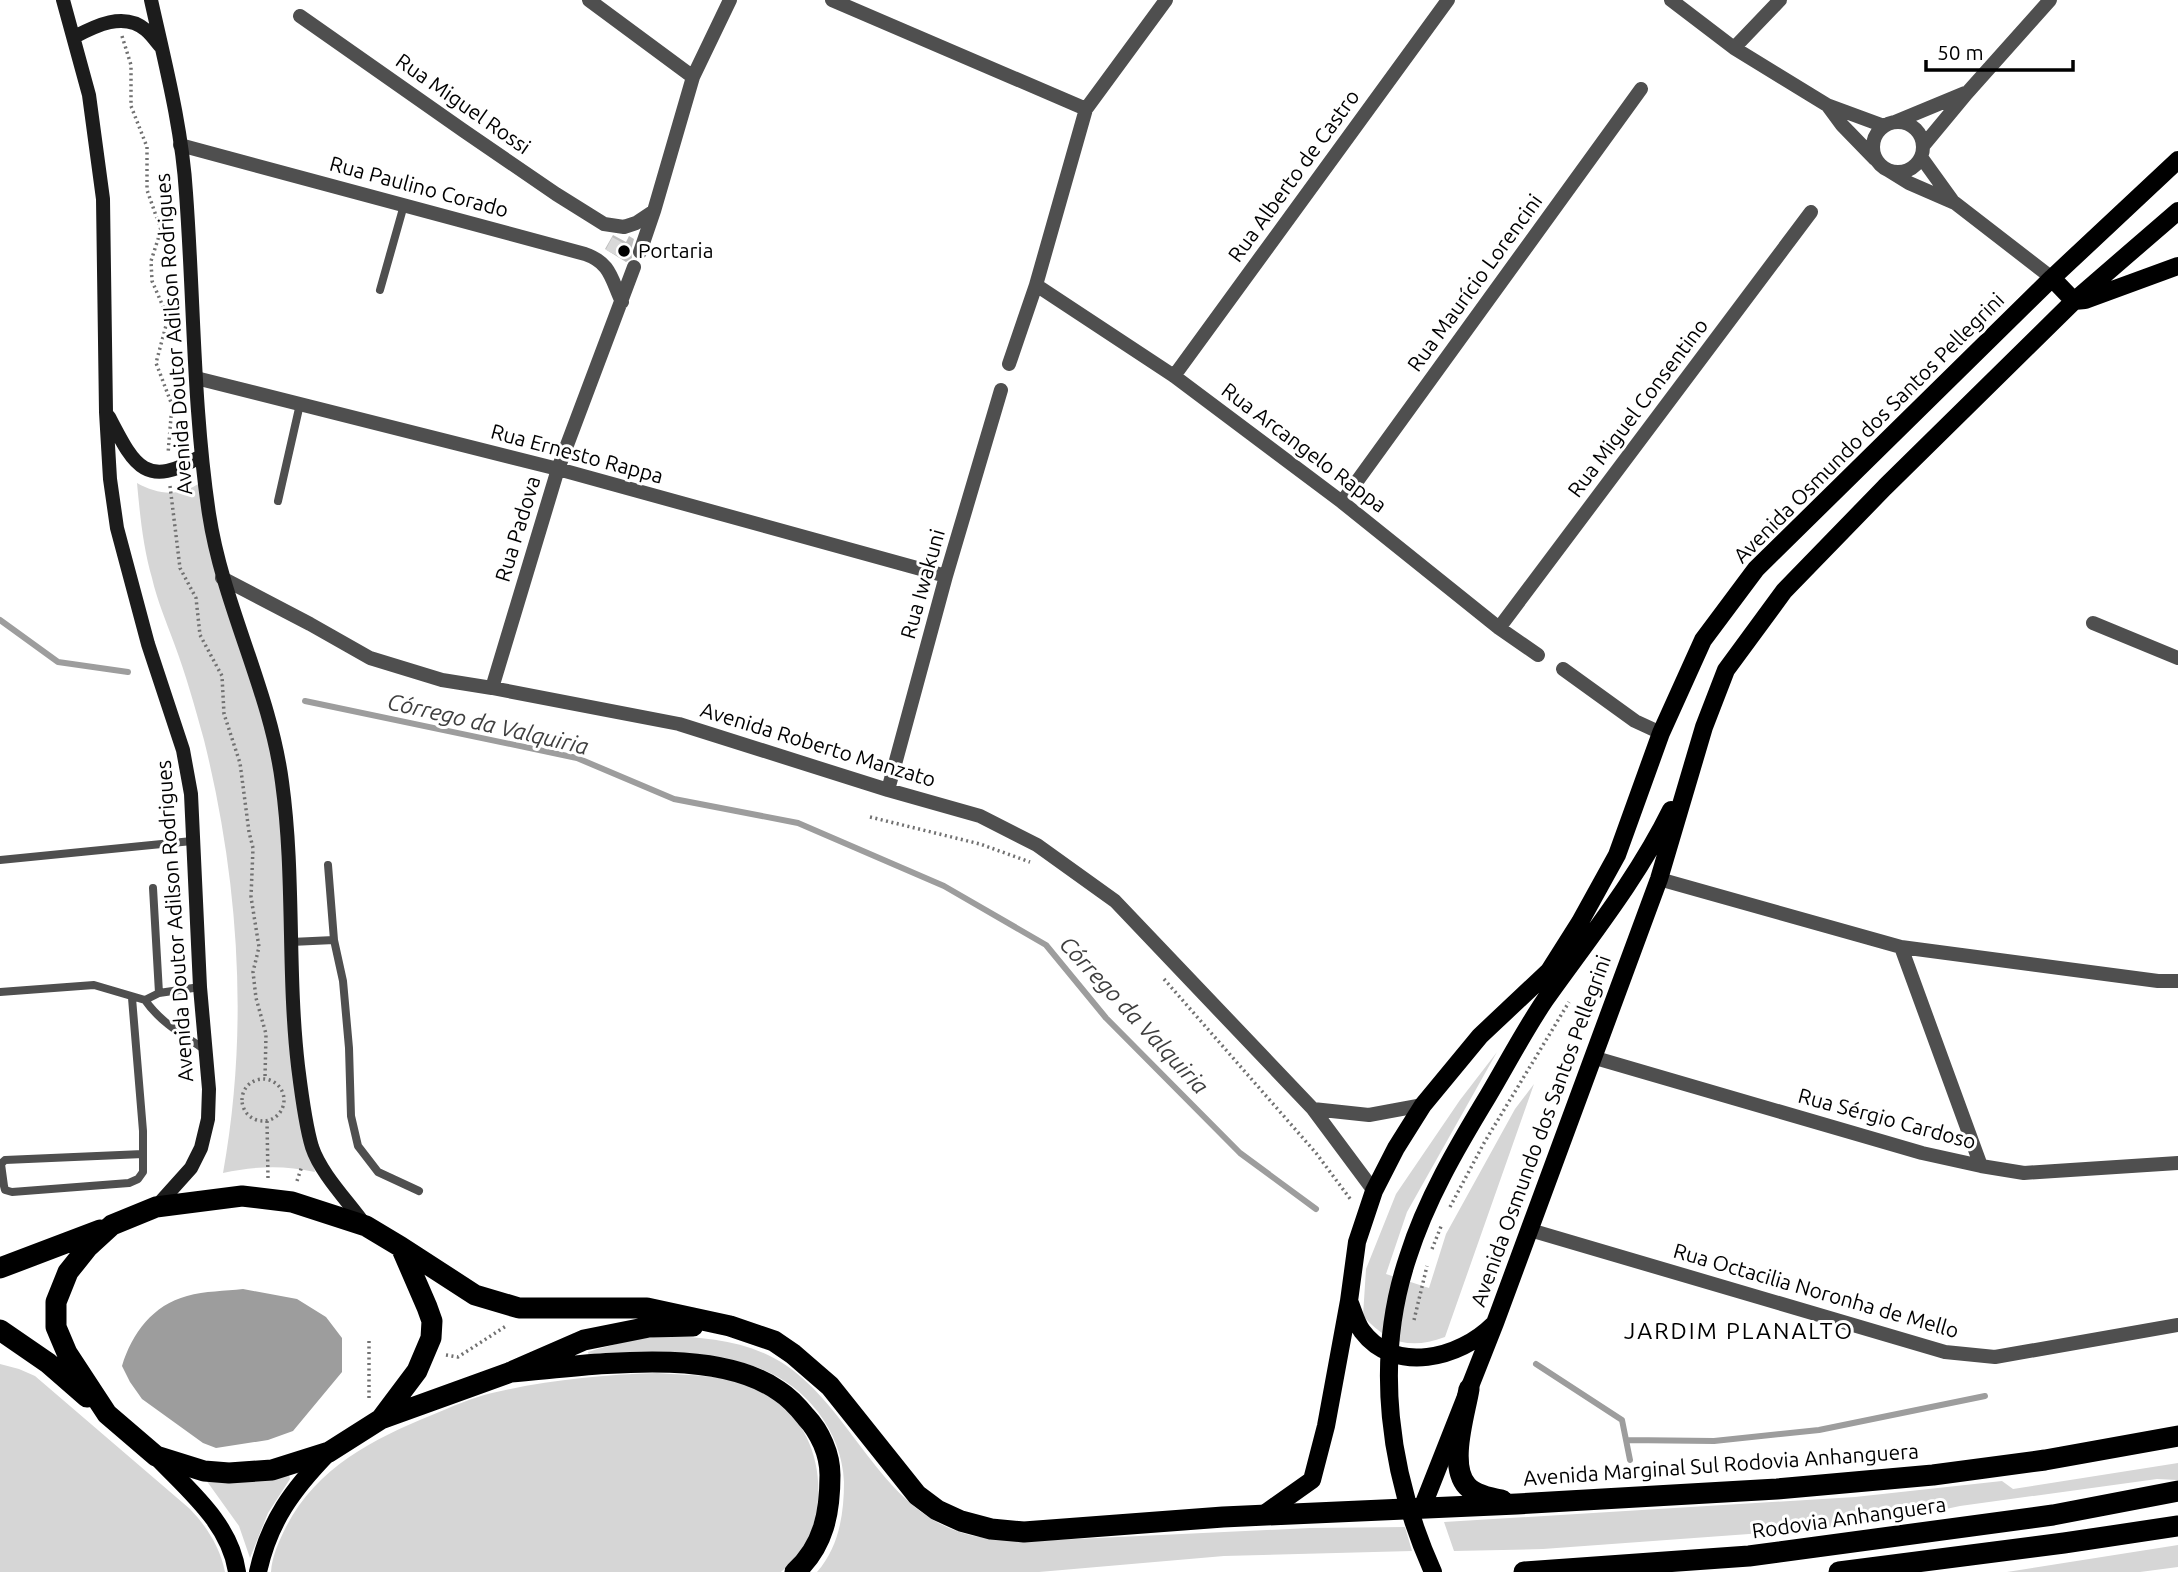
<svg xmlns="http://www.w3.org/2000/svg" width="2178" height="1572" viewBox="0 0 2178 1572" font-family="Ubuntu,sans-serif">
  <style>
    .green { fill: #d6d6d6 }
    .water { fill: #9d9d9d }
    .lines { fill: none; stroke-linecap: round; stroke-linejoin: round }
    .stream { stroke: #9d9d9d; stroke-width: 6 }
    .building { fill: #bfbfbf }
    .street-tunnel { stroke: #d9d9d9; stroke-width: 14; stroke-dasharray: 14 7; stroke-linecap: butt }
    .path { stroke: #717171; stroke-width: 3.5; stroke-dasharray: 2 3.5; stroke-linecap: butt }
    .lane { stroke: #4f4f4f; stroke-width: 8 }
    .street { stroke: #4f4f4f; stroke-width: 14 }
    .secondary { stroke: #1c1c1c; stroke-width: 14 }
    .primary { stroke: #000; stroke-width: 18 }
    .highway { stroke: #000; stroke-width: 21 }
    .poi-dot { fill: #000; stroke: #fff; stroke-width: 2.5 }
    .labels { text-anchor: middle; stroke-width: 6; stroke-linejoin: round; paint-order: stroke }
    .street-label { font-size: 21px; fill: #000; stroke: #fff }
    .poi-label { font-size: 21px; fill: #000; stroke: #fff; text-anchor: start }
    .water-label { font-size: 23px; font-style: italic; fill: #3e3e3e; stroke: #fff }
    .neighbourhood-label { font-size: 23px; letter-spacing: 2px; fill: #000; stroke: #fff }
  </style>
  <rect width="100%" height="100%" fill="#fff"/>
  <path class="green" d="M201,482L278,776L307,1138L315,1172C284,1165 255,1166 223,1173C249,1030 239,881 204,740C195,707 186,675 174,643C166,621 157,600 152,578C143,547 140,515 137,483C158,495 181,497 201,482Z
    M1497,1052L1407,1212L1386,1274L1429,1288L1446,1234L1515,1109L1534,1084L1445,1337C1410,1350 1388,1343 1363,1316L1366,1269L1396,1194L1460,1100Z
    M664,1336C706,1337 751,1341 787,1366C856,1414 884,1517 974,1536C993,1540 1013,1540 1033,1541L1310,1528L1405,1527L1412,1551L1224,1556L1039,1572H817C839,1547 844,1514 844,1482C843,1456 833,1432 818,1412C764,1341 668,1354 589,1357L588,1352C614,1344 637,1338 664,1336Z
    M0,1364L19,1369L35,1376L190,1509C207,1527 220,1547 225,1572H0Z
    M657,1373C694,1376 738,1374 771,1396C817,1427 830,1490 808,1539C802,1553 792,1562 781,1572H271C272,1556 279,1541 286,1527C316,1468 373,1439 432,1415C451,1407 471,1398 492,1393C546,1380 601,1375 657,1373Z
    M2178,1463V1480L2157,1479L1960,1506L1895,1520L1805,1530L1543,1549L1454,1551L1444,1522L1855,1497L2002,1481L2013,1489Z
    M289,1475L290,1479L268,1513L250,1558L239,1526L206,1480Z
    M2178,1545V1567L2140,1572H2007Z"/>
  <path class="water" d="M243,1289L297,1299L326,1317L342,1338V1372L293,1431L268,1440L216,1448L203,1443L142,1399L130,1382L122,1366C132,1333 153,1305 187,1296C205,1291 225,1291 243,1289Z"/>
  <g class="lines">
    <path class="stream" d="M0,620L58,662L128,672
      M305,701L577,758L674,799L798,823L944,886L1046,945L1106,1018L1240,1153L1316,1209
      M1536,1364L1622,1420L1630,1460
      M1626,1440L1714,1441L1819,1430L1985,1396"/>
  </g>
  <path class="building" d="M613,235L626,242L629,236L634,239L631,250L632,258L626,262L605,249Z"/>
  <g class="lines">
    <path class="street-tunnel" d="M612,253L620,238"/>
    <path class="path" d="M122,36L131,65V106L147,147V190L161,230L151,261L152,281L168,318L156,363L172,405L168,454
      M170,486L180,568L196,598L200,635L222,676L224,714L240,763L249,832L253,848L251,897L259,947L253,972L256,998L266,1034L265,1078
      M870,817L980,844L1030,862
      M1164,979L1316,1153L1351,1200
      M242 1100a21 21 0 1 1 42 0a21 21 0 1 1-42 0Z
      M267,1121L268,1178
      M297,1181L302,1166
      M1450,1207L1484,1143L1569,1002
      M1432,1249L1442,1224
      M1414,1320L1427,1266
      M369,1341V1401
      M446,1355L458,1357L506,1326"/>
    <path class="lane" d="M380,290L404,205
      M278,501L300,404
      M0,860L192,841
      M328,865L334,940L343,981L349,1048L351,1116L358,1146L378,1172L419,1191
      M153,888L159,993
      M291,942L334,940
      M0,992L94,985L145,1000L159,993L200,987
      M132,998L143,1131V1172L138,1179L129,1183L12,1192L5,1190L4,1186L1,1164L5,1160L143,1154
      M145,1000C160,1022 183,1035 204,1049"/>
    <path class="street" d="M589,0L693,77
      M832,0L1086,109
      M1671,0L1734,48L1827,105L1884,126
      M300,16L464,131L556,194L604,224L624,227L636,223L654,211L693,77L730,0
      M1734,48L1780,0
      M1828,106L1842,125L1875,159
      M1895,122L1965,93
      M1873 147a25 25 0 1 1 50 0a25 25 0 1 1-50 0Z
      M180,145L585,254C611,263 611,279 622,302
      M1923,146L1967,93L2050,0
      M1921,157L1952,200
      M1888,170L1909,183L1955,203L2052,278
      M640,252L654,211
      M1036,285L1174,376L1342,502L1499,628L1538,655
      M1009,364L1036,285L1086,109L1166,0
      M1174,376L1448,0
      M196,378L558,469L946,576
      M1342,502L1641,89
      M222,578L310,624L370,658L442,680L492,688L679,724L888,790L980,816L1037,845L1115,901L1313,1109L1374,1191
      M2093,623L2178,658
      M1499,628L1811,212
      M1563,669L1635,721L1661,733
      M492,688L558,469L634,267
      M888,790L946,576L1001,390
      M1659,879L1901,947L2158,981H2178
      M1901,947L1981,1166
      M1592,1057L1922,1153L1981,1166L2024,1173L2178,1163
      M1313,1109L1369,1115L1423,1105
      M1530,1230L1945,1352L1995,1357L2178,1325"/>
    <path class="secondary" d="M63,0L89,95L103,199L106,412L110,479L117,528L148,644L183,750L191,794L200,987L209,1089L208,1119L201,1148L191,1168L156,1207
      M151,0C165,63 182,128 186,193C194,300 193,407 209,514C223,606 270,690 282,782C295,876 287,971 298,1066C301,1090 305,1124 312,1147C321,1174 348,1201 365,1225
      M74,37C95,26 124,11 146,30C151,34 156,41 160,46
      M109,417C134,465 145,490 201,456"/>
    <path class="primary" d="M2052,278L2074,301L2085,300L2178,266
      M1349,1301C1353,1310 1356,1323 1362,1331C1395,1375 1460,1358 1493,1325
      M156,1456C188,1490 230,1523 237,1572
      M1422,1508L1495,1323L1659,879L1704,727L1726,670L1784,591L1885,487L2074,301L2178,211
      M1264,1514L1312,1480L1326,1426L1349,1301L1357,1242L1374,1191L1396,1148L1423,1105L1480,1036L1549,971L1580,922L1617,855L1661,733L1703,640L1756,569L2052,278L2178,160
      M258,1572C269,1521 293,1489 329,1452
      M1433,1572C1389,1474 1373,1361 1408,1257C1426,1200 1457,1147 1488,1096C1507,1064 1524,1031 1545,1000C1589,938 1637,879 1671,810"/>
    <path class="highway" d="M242,1196L292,1202L366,1226L401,1247L427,1307L432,1321L431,1338L417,1371L381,1419L329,1452L272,1470L229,1473L204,1471L156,1456L107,1414L67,1353L56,1327V1302L68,1272L88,1247L112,1225L156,1207Z
      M401,1247L475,1295L519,1308H647L730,1326L774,1341L793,1354L830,1386L917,1495L937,1510L961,1521L991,1529L1024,1532L1223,1517L1517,1504L1777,1489L1933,1475L2045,1460L2178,1436
      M0,1268L100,1230
      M0,1330L48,1363L87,1397
      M511,1372C587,1366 714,1345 779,1391C790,1398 798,1407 806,1417C820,1432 830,1454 830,1475C830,1512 824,1546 795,1572
      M1469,1389C1465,1414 1448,1465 1467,1486C1475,1495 1490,1498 1502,1500
      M381,1419L511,1372L584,1340L649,1327L693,1326
      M1524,1572L1749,1556L2053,1515L2178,1491
      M1839,1572L2064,1543L2178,1526"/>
  </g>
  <circle class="poi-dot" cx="624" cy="251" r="7"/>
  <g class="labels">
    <g class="street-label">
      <text transform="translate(463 104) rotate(35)" y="7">Rua Miguel Rossi</text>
      <text transform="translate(1294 176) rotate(-54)" y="7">Rua Alberto de Castro</text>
      <text transform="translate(419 187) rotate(15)" y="7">Rua Paulino Corado</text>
      <text transform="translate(1475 283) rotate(-54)" y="7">Rua Maurício Lorencini</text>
      <text transform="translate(174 334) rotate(-94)" y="7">Avenida Doutor Adilson Rodrigues</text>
      <text transform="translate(1638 408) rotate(-53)" y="7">Rua Miguel Consentino</text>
      <text transform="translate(1869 428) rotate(-45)" y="7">Avenida Osmundo dos Santos Pellegrini</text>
      <text transform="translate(1304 448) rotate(37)" y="7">Rua Arcangelo Rappa</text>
      <text transform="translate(577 454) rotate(15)" y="7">Rua Ernesto Rappa</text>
      <text transform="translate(518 529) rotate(-73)" y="7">Rua Padova</text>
      <text transform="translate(923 584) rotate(-74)" y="7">Rua Iwakuni</text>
      <text transform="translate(818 745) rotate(17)" y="7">Avenida Roberto Manzato</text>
      <text transform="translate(175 921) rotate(-94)" y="7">Avenida Doutor Adilson Rodrigues</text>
      <text transform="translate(1887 1119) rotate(15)" y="7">Rua Sérgio Cardoso</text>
      <text transform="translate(1541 1131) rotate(-70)" y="7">Avenida Osmundo dos Santos Pellegrini</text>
      <text transform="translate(1816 1291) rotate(16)" y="7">Rua Octacilia Noronha de Mello</text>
      <text transform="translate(1721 1465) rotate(-4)" y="7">Avenida Marginal Sul Rodovia Anhanguera</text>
      <text transform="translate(1849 1518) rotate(-8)" y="7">Rodovia Anhanguera</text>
    </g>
    <g class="poi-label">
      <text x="638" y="258">Portaria</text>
    </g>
    <g class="water-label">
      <text transform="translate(488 724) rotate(13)" y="8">Córrego da Valquiria</text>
      <text transform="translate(1134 1015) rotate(47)" y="8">Córrego da Valquiria</text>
    </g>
    <g class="neighbourhood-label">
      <text x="1739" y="1339">JARDIM PLANALTO</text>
    </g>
  </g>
  <path d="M1926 60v10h147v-10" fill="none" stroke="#000000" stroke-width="3.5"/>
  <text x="1937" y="60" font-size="21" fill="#000000" stroke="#ffffff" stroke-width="5" paint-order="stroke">50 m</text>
</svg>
